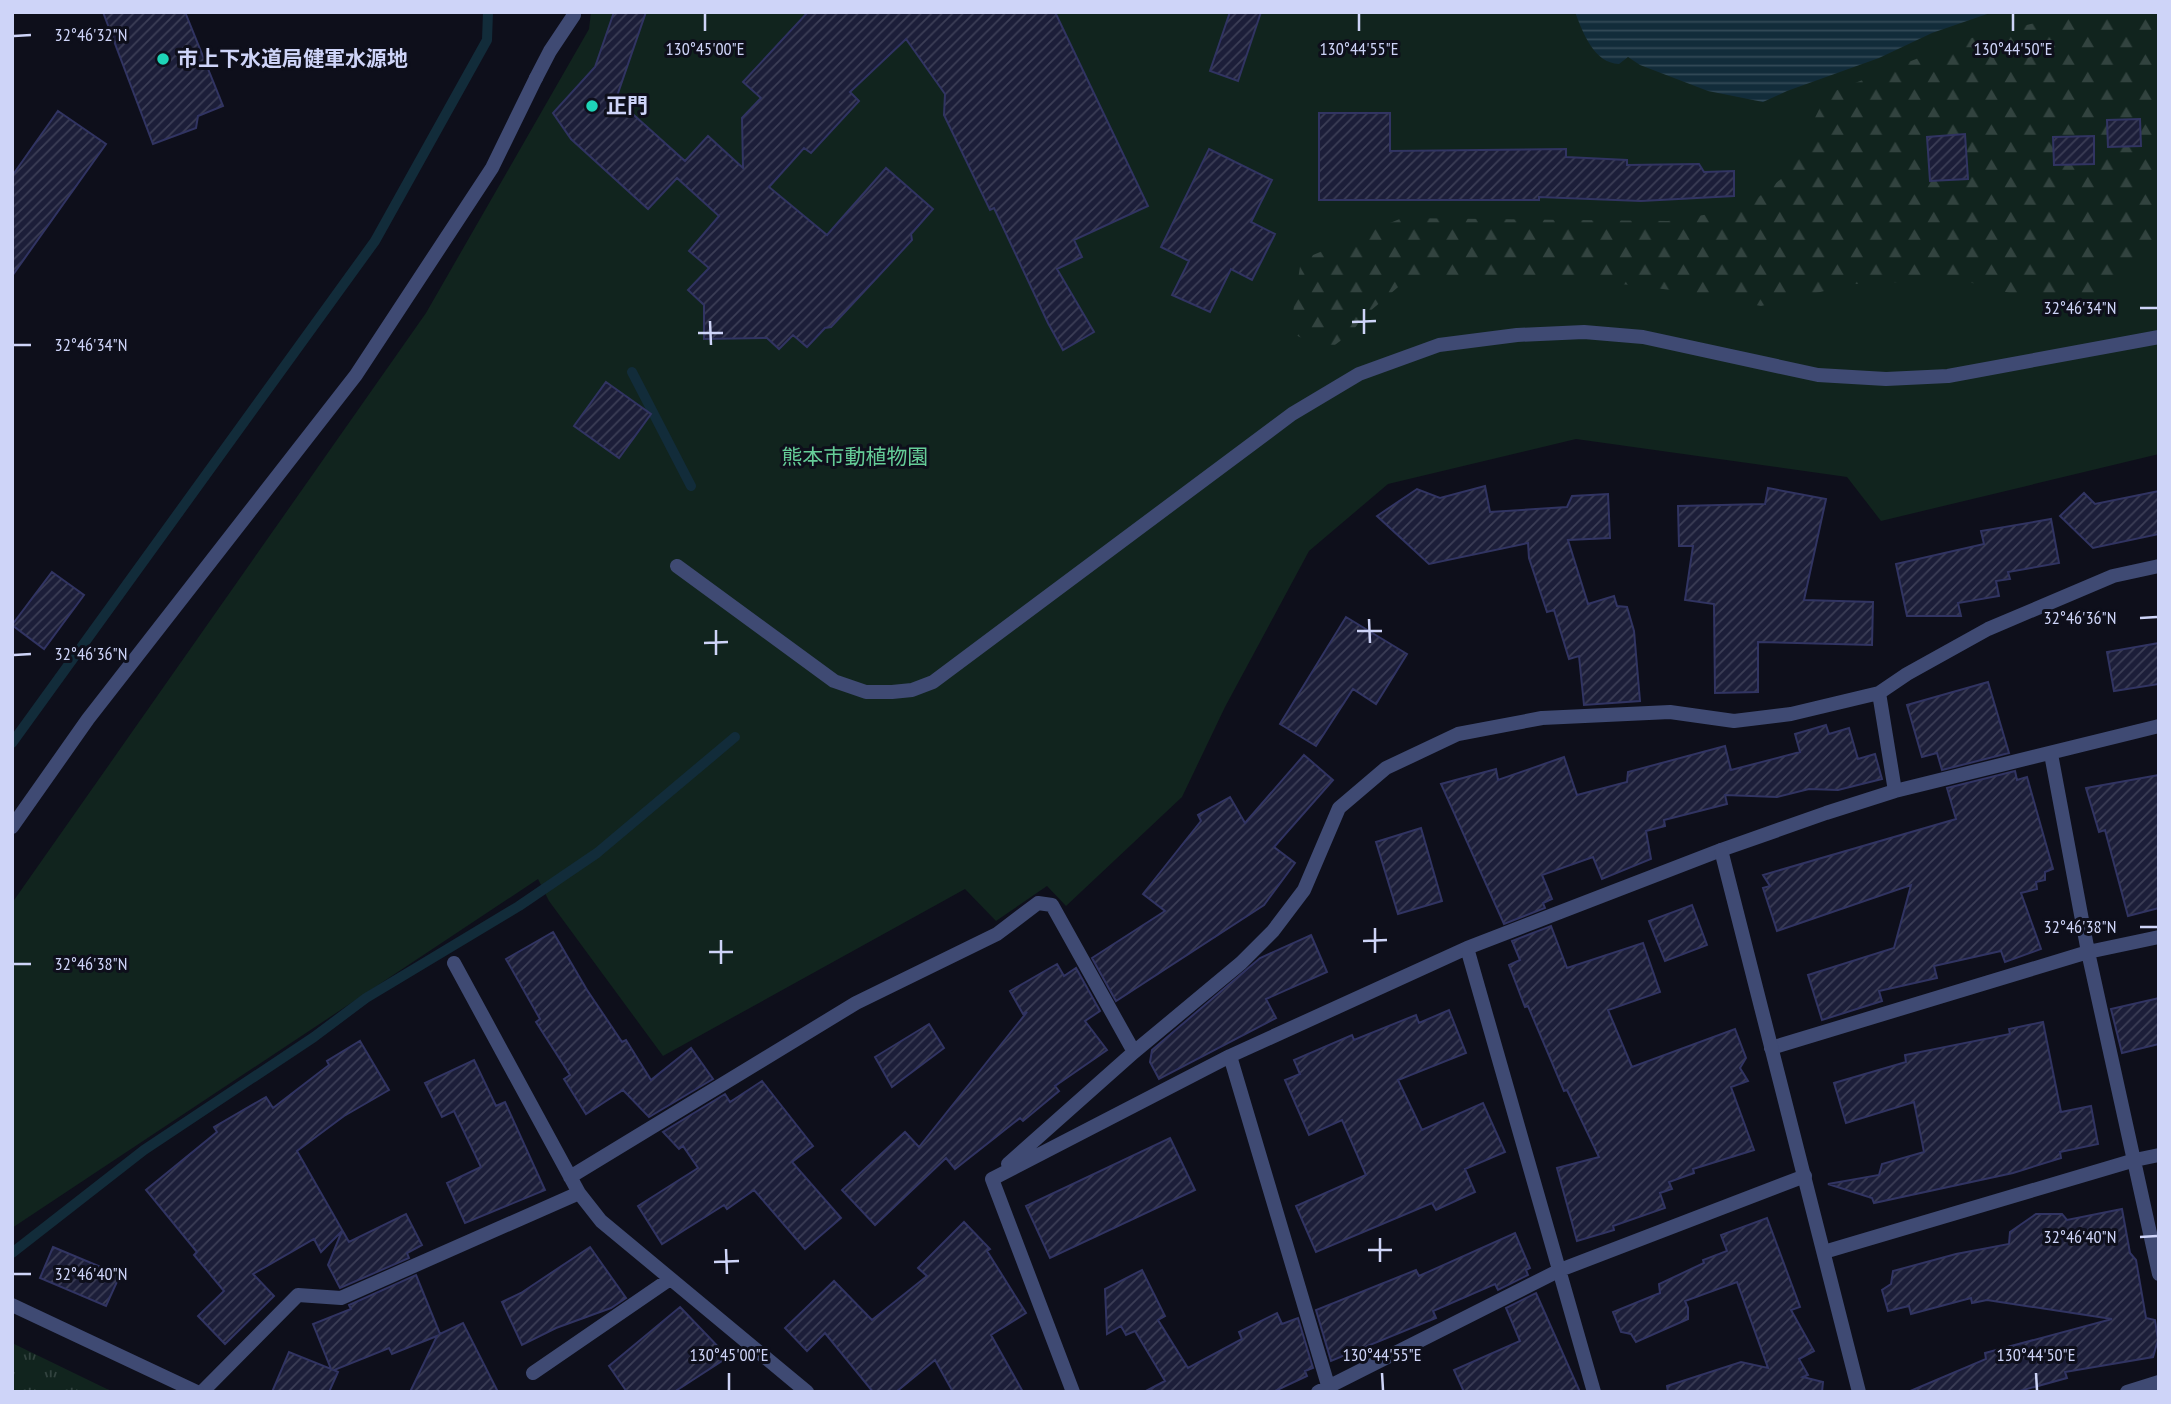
<svg xmlns="http://www.w3.org/2000/svg" width="2171" height="1404" viewBox="0 0 2171 1404" font-family="'PT Sans Narrow','Noto Sans JP',sans-serif">
  <style>
    .green { fill: #11241e }
    .forest { fill: url(#forest-firs) }
    .park { fill: url(#park-tufts) }
    .water { fill: url(#water-rules) }
    .lines { fill: none; stroke-linecap: round; stroke-linejoin: round }
    .stream { stroke: #122c3a; stroke-width: 10 }
    .building { fill: url(#building-hatch); stroke: #313462; stroke-width: 2 }
    .minor { stroke: #3f4a73; stroke-width: 14 }
    .tertiary { stroke: #3f4a73; stroke-width: 14 }
    .ticks { fill: none; stroke: #ced4f8; stroke-width: 2.5 }
    .poi-dot { fill: #1ed4b7; stroke: #0e0f1b; stroke-width: 2.5 }
    .labels { text-anchor: middle; stroke-width: 6; stroke-linejoin: round; paint-order: stroke }
    .poi-label { font-size: 21px; font-weight: bold; fill: #ced4f8; stroke: #0e0f1b; text-anchor: start }
    .park-label { font-size: 21px; fill: #65cd98; stroke: #0e0f1b }
    .ticks-label { font-size: 18px; text-anchor: middle; fill: #ced4f8; stroke: #0e0f1b; stroke-width: 6; stroke-linejoin: round; paint-order: stroke }
  </style>
  <defs>
    <pattern id="forest-firs" width="22" height="20" patternUnits="userSpaceOnUse" patternTransform="scale(1.75)"><rect width="22" height="20" fill="#11241e"/><path d="M5 1l3.5 6h-7zM16 11l3.5 6h-7z" fill="#32433f"/></pattern>
    <pattern id="park-tufts" width="24" height="20" patternUnits="userSpaceOnUse" patternTransform="scale(1.75)"><rect width="24" height="20" fill="#11241e"/><path d="M3 7l-1-3M5 7V3M7 7l1-3M15 17l-1-3M17 17v-4M19 17l1-3" fill="none" stroke="#32433f"/></pattern>
    <pattern id="water-rules" width="6" height="5" patternUnits="userSpaceOnUse" patternTransform="scale(1.75)"><rect width="6" height="5" fill="#122c3a"/><path d="M0 2.5h6" fill="none" stroke="#334a57"/></pattern>
    <pattern id="building-hatch" width="6" height="6" patternUnits="userSpaceOnUse" patternTransform="scale(1.75)"><rect width="6" height="6" fill="#1c1e39"/><path d="M-1 1l2-2M0 6l6-6M5 7l2-2" fill="none" stroke="#3c3e56"/></pattern>
  </defs>
  <rect width="100%" height="100%" fill="#0e0f1b"/>
  <path class="green" d="M591,12H2159V454L1881,521L1847,477L1576,439L1388,484L1309,551L1225,707L1182,797L1066,906L1047,886L996,921L965,889L663,1056L549,901L538,879L12,1228V903L426,313L589,29Z"/>
  <path class="forest" d="M2081,12H2159V240L2143,247L2084,313L1961,280L1854,284L1761,306L1688,292L1579,279L1534,278L1404,282L1362,318L1352,332L1327,351L1290,332L1301,260L1402,218L1668,221L1745,208L1786,175L1827,94L1967,39Z"/>
  <path class="park" d="M12,1343L113,1392H12Z"/>
  <path class="water" d="M1575,12H1993L1932,33L1879,58L1787,91L1763,102L1708,91L1640,65L1628,57L1619,64C1594,63 1583,33 1575,12Z"/>
  <g class="lines">
    <path class="stream" d="M632,372L691,486
      M12,743L375,241L487,40L488,12
      M12,1253L144,1150L314,1037L366,998L519,906L597,853L735,737"/>
  </g>
  <path class="building" d="M103,12H185L223,106L198,116L196,128L153,144Z
    M614,12H646L616,99L685,161L708,136L743,168L742,118L761,98L743,82L808,12H1055L1148,206L1074,240L1082,257L1057,269L1094,332L1063,350L1048,323L994,208L990,210L944,115L945,94L906,39L850,92L859,101L811,153L804,148L769,187L827,235L886,168L933,209L911,234L912,240L831,327L825,328L807,347L793,335L779,349L767,338L704,339V305L688,290L709,268L689,251L719,216L677,178L648,209L571,139L553,113L595,67Z
    M1230,12H1261L1238,81L1210,71Z
    M58,111L106,144L12,276V176Z
    M1319,113H1390V151L1566,149V157L1627,160V165L1699,164L1704,172L1734,171V196L1641,201L1539,197V200H1319Z
    M2140,119L2141,146L2108,147L2107,120Z
    M1965,134L1968,179L1930,181L1927,137Z
    M2094,136V164L2054,165L2053,137Z
    M1209,149L1272,180L1251,222L1275,234L1252,280L1231,269L1210,312L1172,295L1189,261L1161,247Z
    M606,382L651,414L619,458L574,426Z
    M1485,486L1490,512L1567,507L1572,496L1608,494L1610,538L1568,540L1588,604L1614,596L1617,606L1627,607L1634,631L1640,701L1584,705L1579,656L1569,659L1554,610L1547,612L1529,558L1528,543L1429,564L1377,516L1417,489L1440,498Z
    M1768,488L1826,499L1804,600L1873,602L1872,645L1758,642V692L1715,693L1714,604L1685,600L1693,546H1679L1678,506L1765,504Z
    M2159,491V534L2093,548L2060,516L2084,493L2095,504Z
    M2051,519L2059,563L2008,572L2010,579L1996,581L1999,596L1958,603L1961,616H1907L1896,564L1984,544L1981,531Z
    M52,572L84,595L44,649L12,625Z
    M1346,617L1407,654L1376,704L1353,689L1316,746L1280,724Z
    M2159,643V684L2114,691L2107,652Z
    M1988,682L2009,753L1942,770L1937,753L1922,757L1907,705Z
    M1826,725L1829,734L1849,728L1858,759L1875,754L1882,779L1838,790L1809,789L1777,797L1725,795L1727,804L1664,820L1665,826L1646,831L1651,859L1602,879L1593,857L1542,875L1552,899L1543,903L1545,908L1504,924L1441,784L1496,769L1498,780L1564,757L1577,795L1627,782L1628,772L1725,746L1731,770L1800,752L1795,734Z
    M1304,755L1333,780L1274,847L1295,863L1264,905L1116,1001L1092,958L1165,911L1143,894L1201,821L1198,815L1230,797L1245,823Z
    M2015,771L2017,780L2027,777L2053,869L2045,872V880L2036,882L2037,889L2021,893L2041,949L2005,962L2001,951L1934,966L1937,978L1879,991L1882,1001L1822,1020L1808,975L1894,948L1911,885L1777,931L1763,888L1770,886L1763,875L1956,819L1947,788Z
    M2159,775V908L2128,916L2105,830L2099,832L2086,788Z
    M1421,828L1442,901L1398,914L1376,842Z
    M1692,905L1707,945L1665,961L1649,921Z
    M1551,926L1567,968L1643,943L1660,992L1608,1010L1632,1067L1735,1029L1746,1058L1740,1068L1748,1081L1731,1087L1754,1150L1693,1169L1694,1173L1669,1182L1672,1189L1660,1193L1665,1208L1613,1226L1614,1230L1577,1241L1557,1168L1599,1157L1567,1090L1564,1091L1528,1006L1525,1007L1509,965L1520,960L1512,941Z
    M553,932L587,990L622,1042L626,1040L651,1080L691,1048L713,1079L649,1117L623,1090L586,1114L564,1079L570,1075L536,1022L540,1019L506,959Z
    M1311,935L1327,972L1266,999L1276,1018L1159,1079L1150,1062L1152,1050L1260,958Z
    M1057,964L1064,976L1076,968L1100,1011L1085,1021L1107,1050L1055,1086L1059,1091L1023,1121L1020,1118L955,1169L946,1158L875,1225L842,1190L905,1132L919,1147L1027,1012L1023,1014L1010,991Z
    M2159,998V1044L2122,1053L2111,1009Z
    M1449,1010L1466,1053L1398,1080L1422,1130L1483,1103L1505,1152L1465,1169L1475,1192L1436,1210L1432,1203L1316,1252L1296,1206L1366,1175L1342,1120L1309,1135L1285,1080L1300,1074L1294,1060L1352,1035L1354,1040L1416,1015L1419,1023Z
    M2043,1022L2061,1112L2091,1106L2098,1144L2060,1152L2061,1158L2013,1173L1874,1203L1872,1198L1828,1184L1879,1175L1882,1164L1924,1152L1914,1102L1846,1123L1834,1083L1906,1062L1905,1055L2010,1034L2009,1029Z
    M929,1024L944,1048L892,1087L875,1057Z
    M360,1041L389,1090L344,1116L297,1151L349,1242L406,1214L422,1245L407,1253L409,1258L340,1288L328,1265L342,1231L321,1252L314,1239L253,1274L274,1296L225,1344L198,1316L224,1291L194,1255L197,1252L146,1190L217,1132L214,1127L266,1097L273,1108L329,1065L327,1061Z
    M474,1060L496,1106L505,1102L545,1190L465,1223L447,1183L481,1167L454,1111L442,1117L425,1083Z
    M762,1081L813,1146L792,1162L841,1218L805,1249L754,1190L727,1209L724,1205L662,1244L638,1206L698,1168L683,1146L679,1149L663,1132L725,1094L730,1102Z
    M1170,1138L1195,1190L1050,1258L1026,1206Z
    M2122,1209L2130,1253L2136,1260L2146,1318L2155,1320L2158,1340L2153,1357L2065,1372L2067,1378L2016,1392H1908L1986,1359L1985,1353L2112,1319L1987,1300L1972,1303L1971,1298L1911,1314L1909,1306L1888,1311L1882,1290L1891,1284L1893,1271L1956,1254L2009,1244L2010,1232L2036,1214H2062L2067,1220Z
    M1767,1218L1800,1307L1791,1310L1814,1351L1799,1359L1808,1375L1803,1377L1823,1382L1822,1392H1668L1667,1386L1741,1362L1768,1368L1737,1282L1685,1301L1688,1308V1319L1636,1342L1631,1334L1621,1332L1613,1312L1660,1293L1659,1284L1704,1263L1703,1260L1727,1251L1721,1235Z
    M964,1222L990,1249L987,1251L1026,1313L991,1335L1023,1392H953L935,1360L896,1392H873L825,1333L807,1351L785,1328L834,1281L872,1320L927,1276L918,1268Z
    M1515,1233L1530,1268L1526,1270L1528,1275L1498,1290L1495,1284L1433,1311L1436,1318L1331,1361L1316,1310L1416,1270L1419,1276Z
    M53,1247L120,1275L106,1306L40,1278Z
    M590,1247L626,1298L611,1308L556,1328L522,1345L502,1302L521,1293Z
    M1142,1270L1165,1316L1158,1320L1188,1368L1242,1339L1239,1332L1277,1313L1282,1324L1298,1318L1313,1368L1305,1371L1307,1376L1273,1392H1144L1165,1381L1135,1331L1126,1335L1121,1326L1107,1334L1105,1289Z
    M416,1275L440,1334L463,1323L498,1392H410L437,1336L392,1354L389,1348L334,1370L338,1372L329,1392H272L289,1352L331,1369L313,1324L351,1309L349,1305Z
    M1536,1293L1580,1392H1464L1454,1370L1520,1341L1506,1308Z
    M680,1307L728,1357L674,1392H627L609,1366Z"/>
  <g class="lines">
    <path class="minor" d="M536,78L550,51L574,15L573,12
      M677,566L834,681L866,692H892L912,690L933,682L1292,414L1359,374L1439,345L1517,335L1584,332L1643,337L1818,375L1886,379L1948,376L2159,337
      M1879,693L1895,791
      M2051,754L2088,952L2159,1274
      M1467,948L1594,1392
      M454,963L579,1193L601,1221L807,1392
      M1771,1048L2088,952L2159,937
      M1230,1056L1330,1392
      M1008,1164L1134,1052L1241,963L1273,931L1304,890L1339,808L1386,768L1458,734L1542,718L1670,712L1734,721L1791,714L1879,693L1907,674L1988,629L2113,576L2159,566
      M570,1177L856,1003L997,934L1038,903L1052,905L1134,1052
      M1824,1252L2135,1160L2159,1155
      M533,1373L670,1279
      M202,1392L298,1295L341,1298L579,1193
      M1073,1392L992,1179L1230,1056L1467,948L1721,850L1826,813L1895,791L2159,726
      M1318,1392L1560,1270L1805,1176"/>
    <path class="tertiary" d="M12,827L88,719L356,375L492,168L536,78
      M1721,850L1859,1392
      M12,1305L197,1392
      M2127,1392L2159,1382"/>
  </g>
  <path class="ticks" d="M705,14V31M1359,14V31M2013,14V31M14,36L31,35M2140,308H2157M1364,309V334M710,321L711,345M1352,322L1376,321M698,333H723M14,345H31M2140,618L2157,617M1369,619L1370,643M716,630V655M1357,631H1382M704,643L728,642M14,655L31,654M2140,927H2157M1375,928V953M721,940V964M1363,941L1387,940M709,952H733M14,964H31M2140,1237L2157,1236M1380,1238V1262M726,1249L727,1274M1368,1250H1392M714,1262L739,1261M14,1274H31M729,1373V1390M1382,1373L1383,1390M2036,1373L2037,1390"/>
  <g class="poi-dot">
    <circle cx="163" cy="59" r="7"/>
    <circle cx="592" cy="106" r="7"/>
  </g>
  <g class="labels">
    <g class="poi-label">
      <text x="177" y="66">市上下水道局健軍水源地</text>
      <text x="606" y="113">正門</text>
    </g>
    <g class="park-label">
      <text x="855" y="464">熊本市動植物園</text>
    </g>
  </g>
  <g class="ticks-label">
    <text x="91" y="41">32°46'32"N</text>
    <text x="705" y="55">130°45'00"E</text>
    <text x="1359" y="55">130°44'55"E</text>
    <text x="2013" y="55">130°44'50"E</text>
    <text x="2080" y="314">32°46'34"N</text>
    <text x="91" y="351">32°46'34"N</text>
    <text x="2080" y="624">32°46'36"N</text>
    <text x="91" y="660">32°46'36"N</text>
    <text x="2080" y="933">32°46'38"N</text>
    <text x="91" y="970">32°46'38"N</text>
    <text x="2080" y="1243">32°46'40"N</text>
    <text x="91" y="1280">32°46'40"N</text>
    <text x="729" y="1361">130°45'00"E</text>
    <text x="1382" y="1361">130°44'55"E</text>
    <text x="2036" y="1361">130°44'50"E</text>
  </g>
  <rect width="2171" height="1404" fill="none" stroke="#ced4f8" stroke-width="28"/>
</svg>
